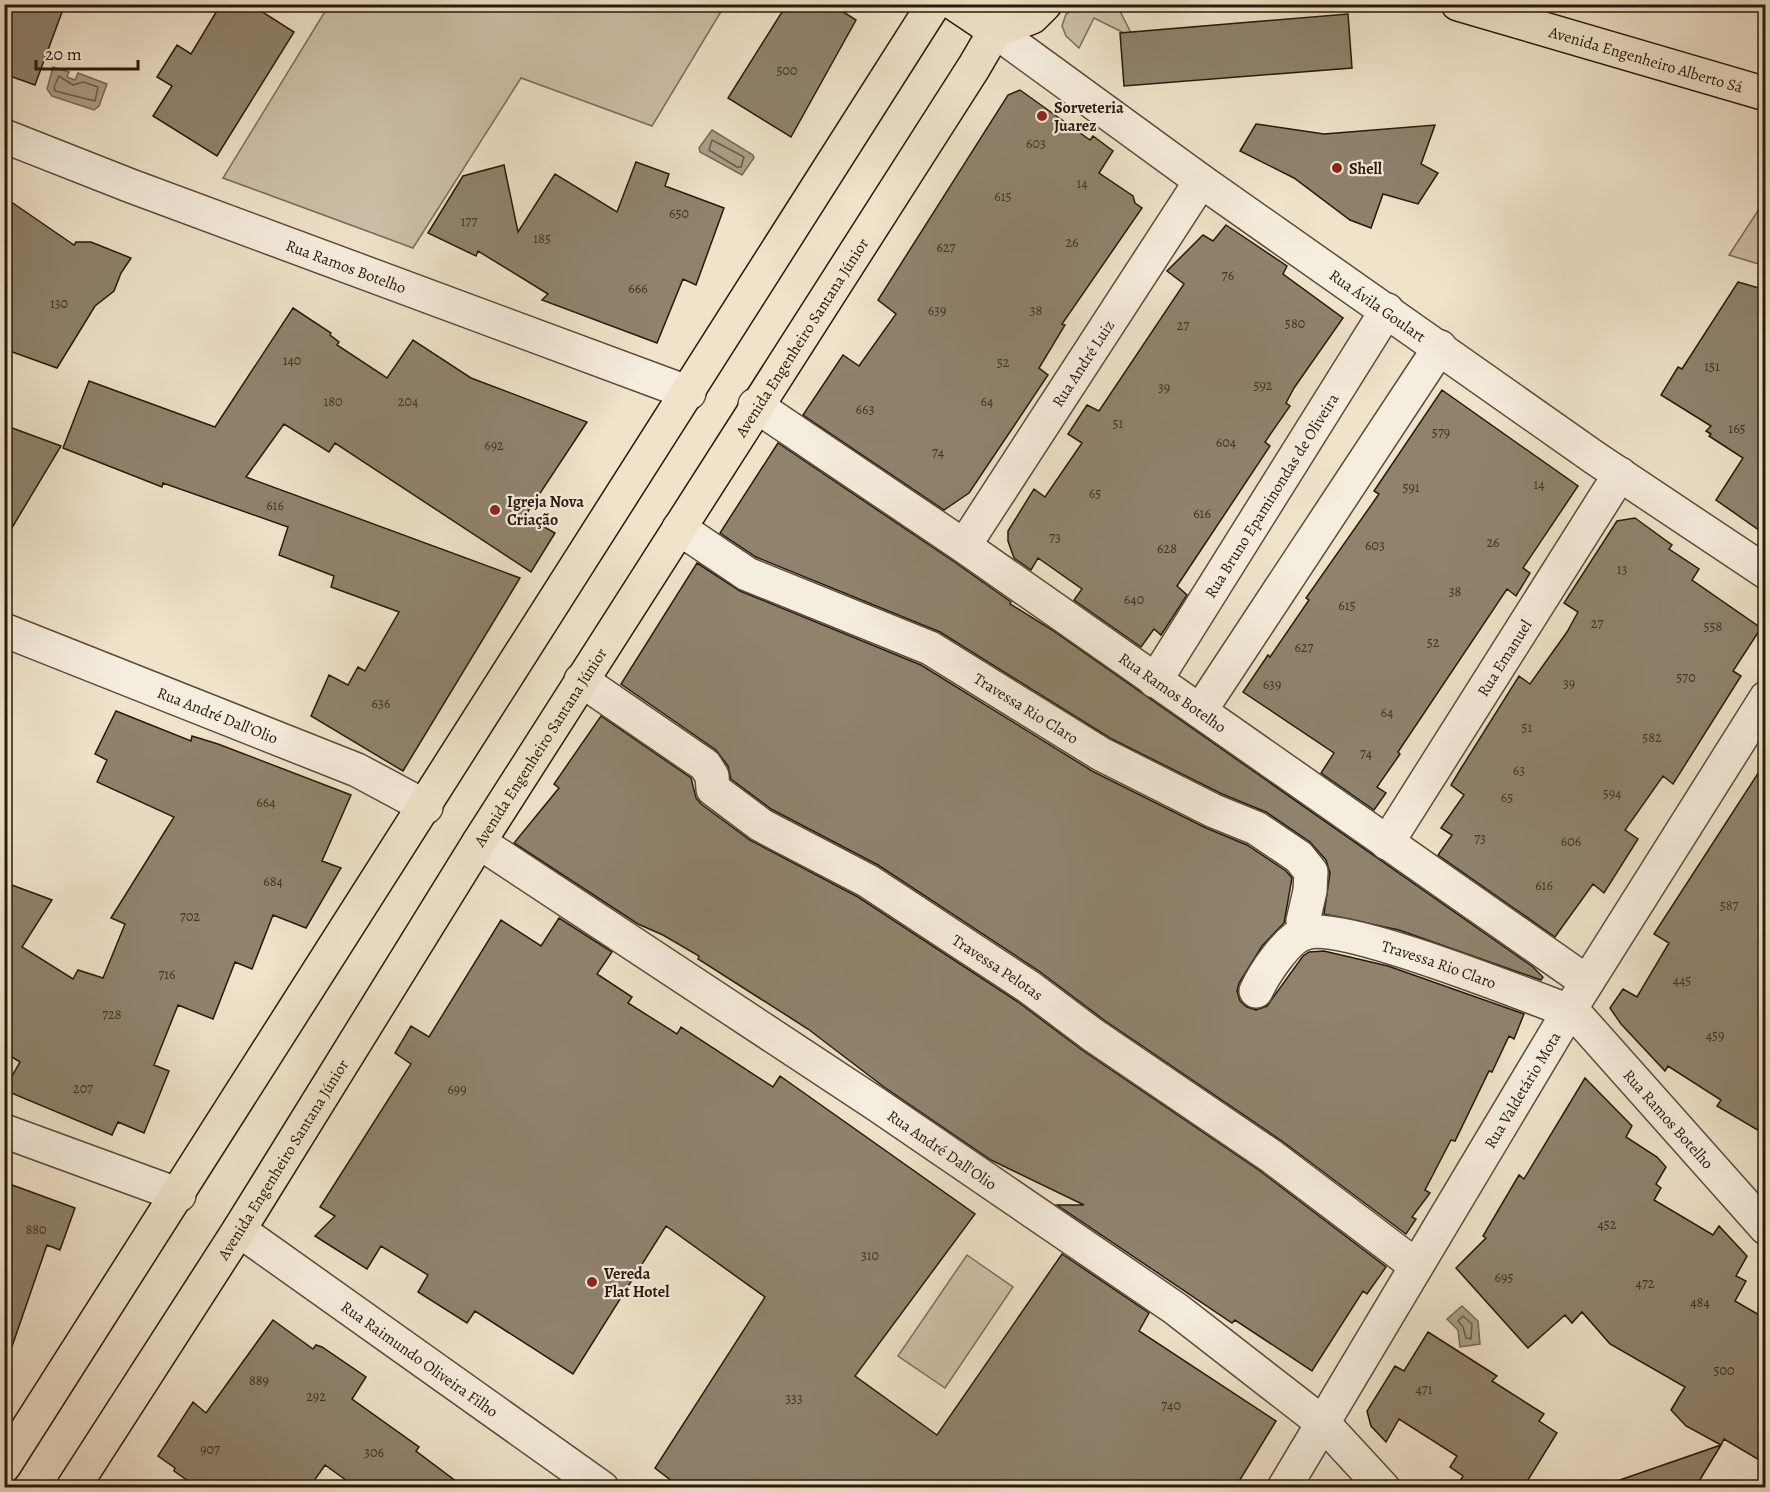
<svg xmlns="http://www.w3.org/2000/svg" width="1770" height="1492" viewBox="0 0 1770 1492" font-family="Alegreya,serif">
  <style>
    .green { fill: #cdc1a9; stroke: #7a6e5a; stroke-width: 1.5 }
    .water { fill: #ab9f89; stroke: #766a56; stroke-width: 1.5 }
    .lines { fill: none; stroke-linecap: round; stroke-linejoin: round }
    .shore { stroke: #695c4a; stroke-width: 1.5 }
    .building { fill: #8f836e; stroke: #271a0a; stroke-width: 1.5 }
    .minor-casing { stroke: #594c3a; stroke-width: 36 }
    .major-casing { stroke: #271a0a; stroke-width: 36 }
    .minor { stroke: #f5eddd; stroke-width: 33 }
    .major { stroke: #efe3ca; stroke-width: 33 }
    .poi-dot { fill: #8f2418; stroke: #f5eddd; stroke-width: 2 }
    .labels { text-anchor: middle; stroke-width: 4.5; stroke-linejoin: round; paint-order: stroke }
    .number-label { font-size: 14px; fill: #413423 }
    .street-label { font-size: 16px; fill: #271a0a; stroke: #f5eddd }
    .poi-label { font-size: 16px; font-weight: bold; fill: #271a0a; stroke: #f5eddd; text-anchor: start }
  </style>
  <rect width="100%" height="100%" fill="#efe3ca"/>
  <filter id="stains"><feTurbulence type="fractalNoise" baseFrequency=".00333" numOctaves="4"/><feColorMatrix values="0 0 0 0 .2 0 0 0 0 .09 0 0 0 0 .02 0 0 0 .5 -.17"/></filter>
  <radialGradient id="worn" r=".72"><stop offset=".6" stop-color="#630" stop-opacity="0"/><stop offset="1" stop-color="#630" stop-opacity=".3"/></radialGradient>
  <path class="green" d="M329,5V4L725,5L652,126L521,78L413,248L223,178Z
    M1080,5H1117L1131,33H1124L1094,18L1079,48L1066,36L1062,26L1066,14Z
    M1765,200V266L1729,255Z
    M967,1255L1013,1287L945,1388L898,1356Z"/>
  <path class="water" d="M53,67L69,72L67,77L75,80L78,73L107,84L99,106L94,110L52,96L47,89Z
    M712,130L753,155L754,158L742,175L700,152L699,148Z
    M1462,1306L1478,1321L1480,1344L1460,1347L1458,1330L1447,1319Z"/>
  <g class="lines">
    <path class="shore" d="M59,76L73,85L83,82L98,87L95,101L55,91L54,87Z
      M712,140L744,157L741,167H737L709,150Z
      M1463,1316L1472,1324L1471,1339L1466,1338L1463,1327L1458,1321Z"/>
  </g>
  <path class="building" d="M4,4H65L35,85L4,74Z
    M221,4H250L294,32L217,156L153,116L172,86L157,77L177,45L191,54Z
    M787,4H831L856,20L791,137L728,98Z
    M1348,14L1352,68L1124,86L1120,33Z
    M1020,90L1090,140L1093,136L1113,151L1099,173L1133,196L1135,203L1142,208L1062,324L1065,325L1039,368L1048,375L969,493L944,510L803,415L843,355L859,366L896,314L878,300L1008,95Z
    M1256,124L1324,134L1435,125L1421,164L1438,173L1418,204L1383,194L1371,228L1350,220L1294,178L1240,151Z
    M636,162L669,174L665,186L724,208L696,285L683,279L657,343L542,300L548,294L478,251L476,256L428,233L463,176L504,165L518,232L555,174L617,212Z
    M4,197L74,245L76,242H91L131,258L121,273L114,291L95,306L57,368L4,349Z
    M1226,225L1287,266L1283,274L1343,318L1294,388L1286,403L1290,406L1265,442L1270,446L1177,586L1187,595L1161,635L1154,629L1141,647L1074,600L1082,589L1038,558L1031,570L1014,558L1008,541V531L1034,489L1045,497L1082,443L1068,434L1087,405L1099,411L1184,284L1167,271L1203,235L1213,241Z
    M1738,282L1766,290V535L1716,500L1743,458L1709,436L1711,434L1706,431L1711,426L1661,395L1678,367L1682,369Z
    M293,308L331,333L330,335L339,342L337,345L387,378L413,340L471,378L587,422L525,516L555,533L531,572L335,443L329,452L284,424L246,477L520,578L403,771L311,716L329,675L348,685L358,667L365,671L399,612L331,587L334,576L279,555L288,527L163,483L162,487L63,448L89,381L215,427Z
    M1442,390L1578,486L1523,568L1530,573L1516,596L1507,589L1398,752L1400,754L1377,787L1386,793L1374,810L1321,773L1334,753L1243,692L1268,655L1270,657L1309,600L1306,598L1379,494L1374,491Z
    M4,425L61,446L4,541Z
    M778,443L953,561L1011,602L1010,604L1052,630L1533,967L1543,977L1541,980L1399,930L1324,914L1330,873L1326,860L1310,842L1266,812L1222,794L1110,738L940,632L756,557L720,533Z
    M1635,518L1672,545L1669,549L1699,569L1692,580L1761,628L1733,671L1741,676L1673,784L1663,776L1625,830L1638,839L1604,893L1593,884L1555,937L1438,855L1452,835L1441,828L1464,795L1451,785L1460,770L1519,676L1530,684L1567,632L1578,612L1564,603L1617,521Z
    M697,563L740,591L921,665L1092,771L1206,828L1247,845L1286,871L1292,878L1284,923L1262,946L1239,983L1237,991L1240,1001L1247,1007L1256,1010L1267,1006L1303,956L1309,952L1324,951L1388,966L1524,1014L1514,1039L1509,1036L1492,1072L1489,1071L1455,1141L1451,1140L1425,1190L1430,1193L1412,1217L1416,1219L1406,1234L1282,1141L1104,1020L1039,971L878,865L771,809L731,779L728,766L716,750L621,684Z
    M116,711L191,741L192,736L218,744L351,795L322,861L341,868L306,928L273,915L252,969L235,962L213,1019L178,1005L154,1065L169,1071L144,1133L118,1122L112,1135L4,1090L20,1062L4,1052V882L52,900L22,947L73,979L78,970L103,978L125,924L111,918L174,817L97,782L107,760L95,754Z
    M601,716L691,778L696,798L701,804L750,840L858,897L1018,1002L1082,1050L1260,1171L1386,1267L1367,1294L1363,1291L1312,1371L1235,1320L1232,1323L1057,1205H1084L991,1160L884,1087L808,1029L698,959L699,956L663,935L638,924L514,843L559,788L554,784Z
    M1766,761V1135L1717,1106L1721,1100L1668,1066L1665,1071L1621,1024L1610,1008L1623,989L1637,997L1669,943L1654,934Z
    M559,918L612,952L597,974L632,997L628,1003L677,1034L681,1027L773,1087L780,1076L975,1214L855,1376L937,1435L1062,1254L1149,1313L1139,1331L1276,1421L1235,1488H681L655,1468L765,1297L666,1226L573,1374L475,1311L467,1323L418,1292L428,1275L381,1246L367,1269L315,1236L335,1216L320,1207L411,1064L395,1053L411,1026L429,1037L501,920L541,946Z
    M1585,1078L1632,1126L1626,1137L1657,1157L1666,1167L1656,1184L1661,1188L1654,1200L1713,1235L1719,1226L1747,1256L1736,1276L1746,1281L1735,1301L1766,1319V1464L1724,1439L1721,1445L1686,1426L1671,1410L1685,1387L1610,1344L1582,1312L1572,1323L1565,1315L1528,1348L1456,1268L1486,1238L1483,1236L1519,1175L1524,1179Z
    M4,1182L75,1208L60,1250L47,1245L8,1358L4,1357Z
    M273,1320L313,1349L316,1345L322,1347L366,1377L352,1399L419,1447L416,1451L465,1488H357L325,1465L309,1488H198L174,1471L175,1468L158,1456L193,1402L206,1413Z
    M1428,1332L1497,1376L1492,1381L1544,1414L1539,1421L1557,1433L1523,1488H1456L1463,1476L1450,1467L1457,1456L1399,1419L1386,1442L1371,1426L1367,1411L1395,1366L1404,1371Z
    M1721,1445L1695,1488H1611V1483Z"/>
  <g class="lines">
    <g class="minor-casing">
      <g id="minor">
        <path id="s1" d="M995,31L1201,181L1595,458L1766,572"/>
        <path id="s2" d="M4,136L131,186L689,393"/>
        <path id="s3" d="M755,405L964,546L1587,982"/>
        <path id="s4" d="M679,528L747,574L930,648L1101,754L1214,811L1256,828L1299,857L1311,872L1310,891L1303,921L1304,933"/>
        <path id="s5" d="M964,546L1201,181"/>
        <path id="s6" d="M4,630L357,770L426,807"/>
        <path id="s7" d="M581,680L705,765L712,776L713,789L761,825L868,881L1029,987L1093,1035L1271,1156L1415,1265"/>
        <path id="s8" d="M1155,681L1387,310"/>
        <path d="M1200,711L1440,347"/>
        <path id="s9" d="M479,842L876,1104L1176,1309L1324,1424L1383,1488"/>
        <path id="s10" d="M1387,843L1620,474"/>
        <path id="s11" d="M1256,991C1264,974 1287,938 1305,933C1343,921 1523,994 1569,1011"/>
        <path id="s12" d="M1571,1009L1766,1228"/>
        <path d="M4,1131L179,1195"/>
        <path id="s13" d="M239,1230L602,1488"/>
        <path id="s14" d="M1284,1488L1569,1011L1766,698"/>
      </g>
    </g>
    <g class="major-casing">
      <g id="major">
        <path d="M955,4L995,31"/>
        <path id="s15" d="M1458,4L1766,94"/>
        <path d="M995,31L1032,17L1045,4"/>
        <path d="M4,1466L934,4"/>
        <path id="s16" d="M73,1488L239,1230L479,842L974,67L995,31L1003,4"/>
      </g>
    </g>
    <use href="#minor" class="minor"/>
    <use href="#major" class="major"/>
  </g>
  <g class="poi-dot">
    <circle cx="1042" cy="116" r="6"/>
    <circle cx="1337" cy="168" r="6"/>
    <circle cx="495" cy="510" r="6"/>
    <circle cx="592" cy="1282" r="6"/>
  </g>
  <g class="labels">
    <g class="number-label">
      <text x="787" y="75">500</text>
      <text x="1036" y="148">603</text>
      <text x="1082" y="188">14</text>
      <text x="1003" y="201">615</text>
      <text x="679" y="218">650</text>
      <text x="469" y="226">177</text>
      <text x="542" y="243">185</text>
      <text x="1072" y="247">26</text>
      <text x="946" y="252">627</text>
      <text x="1228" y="280">76</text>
      <text x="638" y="293">666</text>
      <text x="59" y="308">130</text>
      <text x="937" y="315">639</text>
      <text x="1036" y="315">38</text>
      <text x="1295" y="328">580</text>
      <text x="1183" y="330">27</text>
      <text x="292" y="365">140</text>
      <text x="1003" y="367">52</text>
      <text x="1712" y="371">151</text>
      <text x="1263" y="390">592</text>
      <text x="1164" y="392">39</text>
      <text x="333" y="406">180</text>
      <text x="408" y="406">204</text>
      <text x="987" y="406">64</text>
      <text x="865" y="414">663</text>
      <text x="1118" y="428">51</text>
      <text x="1737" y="433">165</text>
      <text x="1441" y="437">579</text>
      <text x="1226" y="447">604</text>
      <text x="494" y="450">692</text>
      <text x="938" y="457">74</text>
      <text x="1539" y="489">14</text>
      <text x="1411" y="492">591</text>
      <text x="1095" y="498">65</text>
      <text x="275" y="510">616</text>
      <text x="1202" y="518">616</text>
      <text x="1055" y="542">73</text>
      <text x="1493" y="547">26</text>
      <text x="1375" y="550">603</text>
      <text x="1167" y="553">628</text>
      <text x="1622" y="574">13</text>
      <text x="1455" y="596">38</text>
      <text x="1134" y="604">640</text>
      <text x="1347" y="610">615</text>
      <text x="1597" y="628">27</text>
      <text x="1713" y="631">558</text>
      <text x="1433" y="647">52</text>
      <text x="1304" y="652">627</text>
      <text x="1686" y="682">570</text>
      <text x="1569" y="688">39</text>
      <text x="1272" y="689">639</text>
      <text x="381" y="708">636</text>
      <text x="1387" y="717">64</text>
      <text x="1527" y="732">51</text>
      <text x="1652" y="742">582</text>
      <text x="1366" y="758">74</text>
      <text x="1519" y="775">63</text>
      <text x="1612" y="798">594</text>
      <text x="1507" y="802">65</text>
      <text x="266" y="807">664</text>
      <text x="1480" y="843">73</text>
      <text x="1571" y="846">606</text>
      <text x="273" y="886">684</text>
      <text x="1544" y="890">616</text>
      <text x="1729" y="910">587</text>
      <text x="190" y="921">702</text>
      <text x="167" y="979">716</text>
      <text x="1682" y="985">445</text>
      <text x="112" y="1019">728</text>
      <text x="1715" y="1040">459</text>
      <text x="83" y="1093">207</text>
      <text x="457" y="1094">699</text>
      <text x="1607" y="1229">452</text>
      <text x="36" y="1234">880</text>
      <text x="870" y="1260">310</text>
      <text x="1504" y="1282">695</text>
      <text x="1645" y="1288">472</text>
      <text x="1700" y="1307">484</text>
      <text x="1724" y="1375">500</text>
      <text x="259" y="1385">889</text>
      <text x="1424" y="1394">471</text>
      <text x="316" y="1401">292</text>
      <text x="794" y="1403">333</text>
      <text x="1171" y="1410">740</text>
      <text x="210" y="1454">907</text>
      <text x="374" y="1457">306</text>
    </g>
    <g class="street-label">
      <text dy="6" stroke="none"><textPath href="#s15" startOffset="196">Avenida Engenheiro Alberto Sá</textPath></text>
      <text dy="6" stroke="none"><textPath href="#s2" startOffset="366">Rua Ramos Botelho</textPath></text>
      <text dy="6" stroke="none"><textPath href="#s1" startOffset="471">Rua Ávila Goulart</textPath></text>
      <text dy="6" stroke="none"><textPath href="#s16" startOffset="1362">Avenida Engenheiro Santana Júnior</textPath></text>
      <text dy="6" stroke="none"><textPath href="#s5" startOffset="218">Rua André Luiz</textPath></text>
      <text dy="6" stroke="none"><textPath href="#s8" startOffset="219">Rua Bruno Epaminondas de Oliveira</textPath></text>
      <text dy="6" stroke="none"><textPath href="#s10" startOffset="219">Rua Emanuel</textPath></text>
      <text dy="6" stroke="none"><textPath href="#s3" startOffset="507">Rua Ramos Botelho</textPath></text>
      <text dy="6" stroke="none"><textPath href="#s4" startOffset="393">Travessa Rio Claro</textPath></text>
      <text dy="6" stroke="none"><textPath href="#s6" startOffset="230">Rua André Dall'Olio</textPath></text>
      <text dy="6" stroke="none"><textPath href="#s16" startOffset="876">Avenida Engenheiro Santana Júnior</textPath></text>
      <text dy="6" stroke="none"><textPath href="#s11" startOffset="216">Travessa Rio Claro</textPath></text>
      <text dy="6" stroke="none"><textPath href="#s7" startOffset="513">Travessa Pelotas</textPath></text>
      <text dy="6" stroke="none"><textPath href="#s14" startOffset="464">Rua Valdetário Mota</textPath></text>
      <text dy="6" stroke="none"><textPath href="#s12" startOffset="147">Rua Ramos Botelho</textPath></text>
      <text dy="6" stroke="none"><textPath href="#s9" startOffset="556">Rua André Dall'Olio</textPath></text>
      <text dy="6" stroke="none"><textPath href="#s16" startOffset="390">Avenida Engenheiro Santana Júnior</textPath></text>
      <text dy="6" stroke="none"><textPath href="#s13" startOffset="222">Rua Raimundo Oliveira Filho</textPath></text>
    </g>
    <g class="poi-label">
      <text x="1054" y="113">Sorveteria<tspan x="1054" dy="18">Juarez</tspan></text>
      <text x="1349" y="174">Shell</text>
      <text x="507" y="507">Igreja Nova<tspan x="507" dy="18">Criação</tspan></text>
      <text x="604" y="1279">Vereda<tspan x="604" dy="18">Flat Hotel</tspan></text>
    </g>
  </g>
  <rect width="1770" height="1492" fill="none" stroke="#efe3ca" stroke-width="24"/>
  <rect x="6" y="6" width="1758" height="1480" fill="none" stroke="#271a0a" stroke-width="3"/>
  <rect x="12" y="12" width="1746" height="1468" fill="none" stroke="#271a0a" stroke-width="1.5"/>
  <path d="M36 60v9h102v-9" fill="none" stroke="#271a0a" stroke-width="3"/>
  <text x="45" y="60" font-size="18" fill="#271a0a" stroke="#f5eddd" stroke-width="4.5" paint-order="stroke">20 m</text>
  <rect width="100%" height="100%" filter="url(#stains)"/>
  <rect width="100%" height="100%" fill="url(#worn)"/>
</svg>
